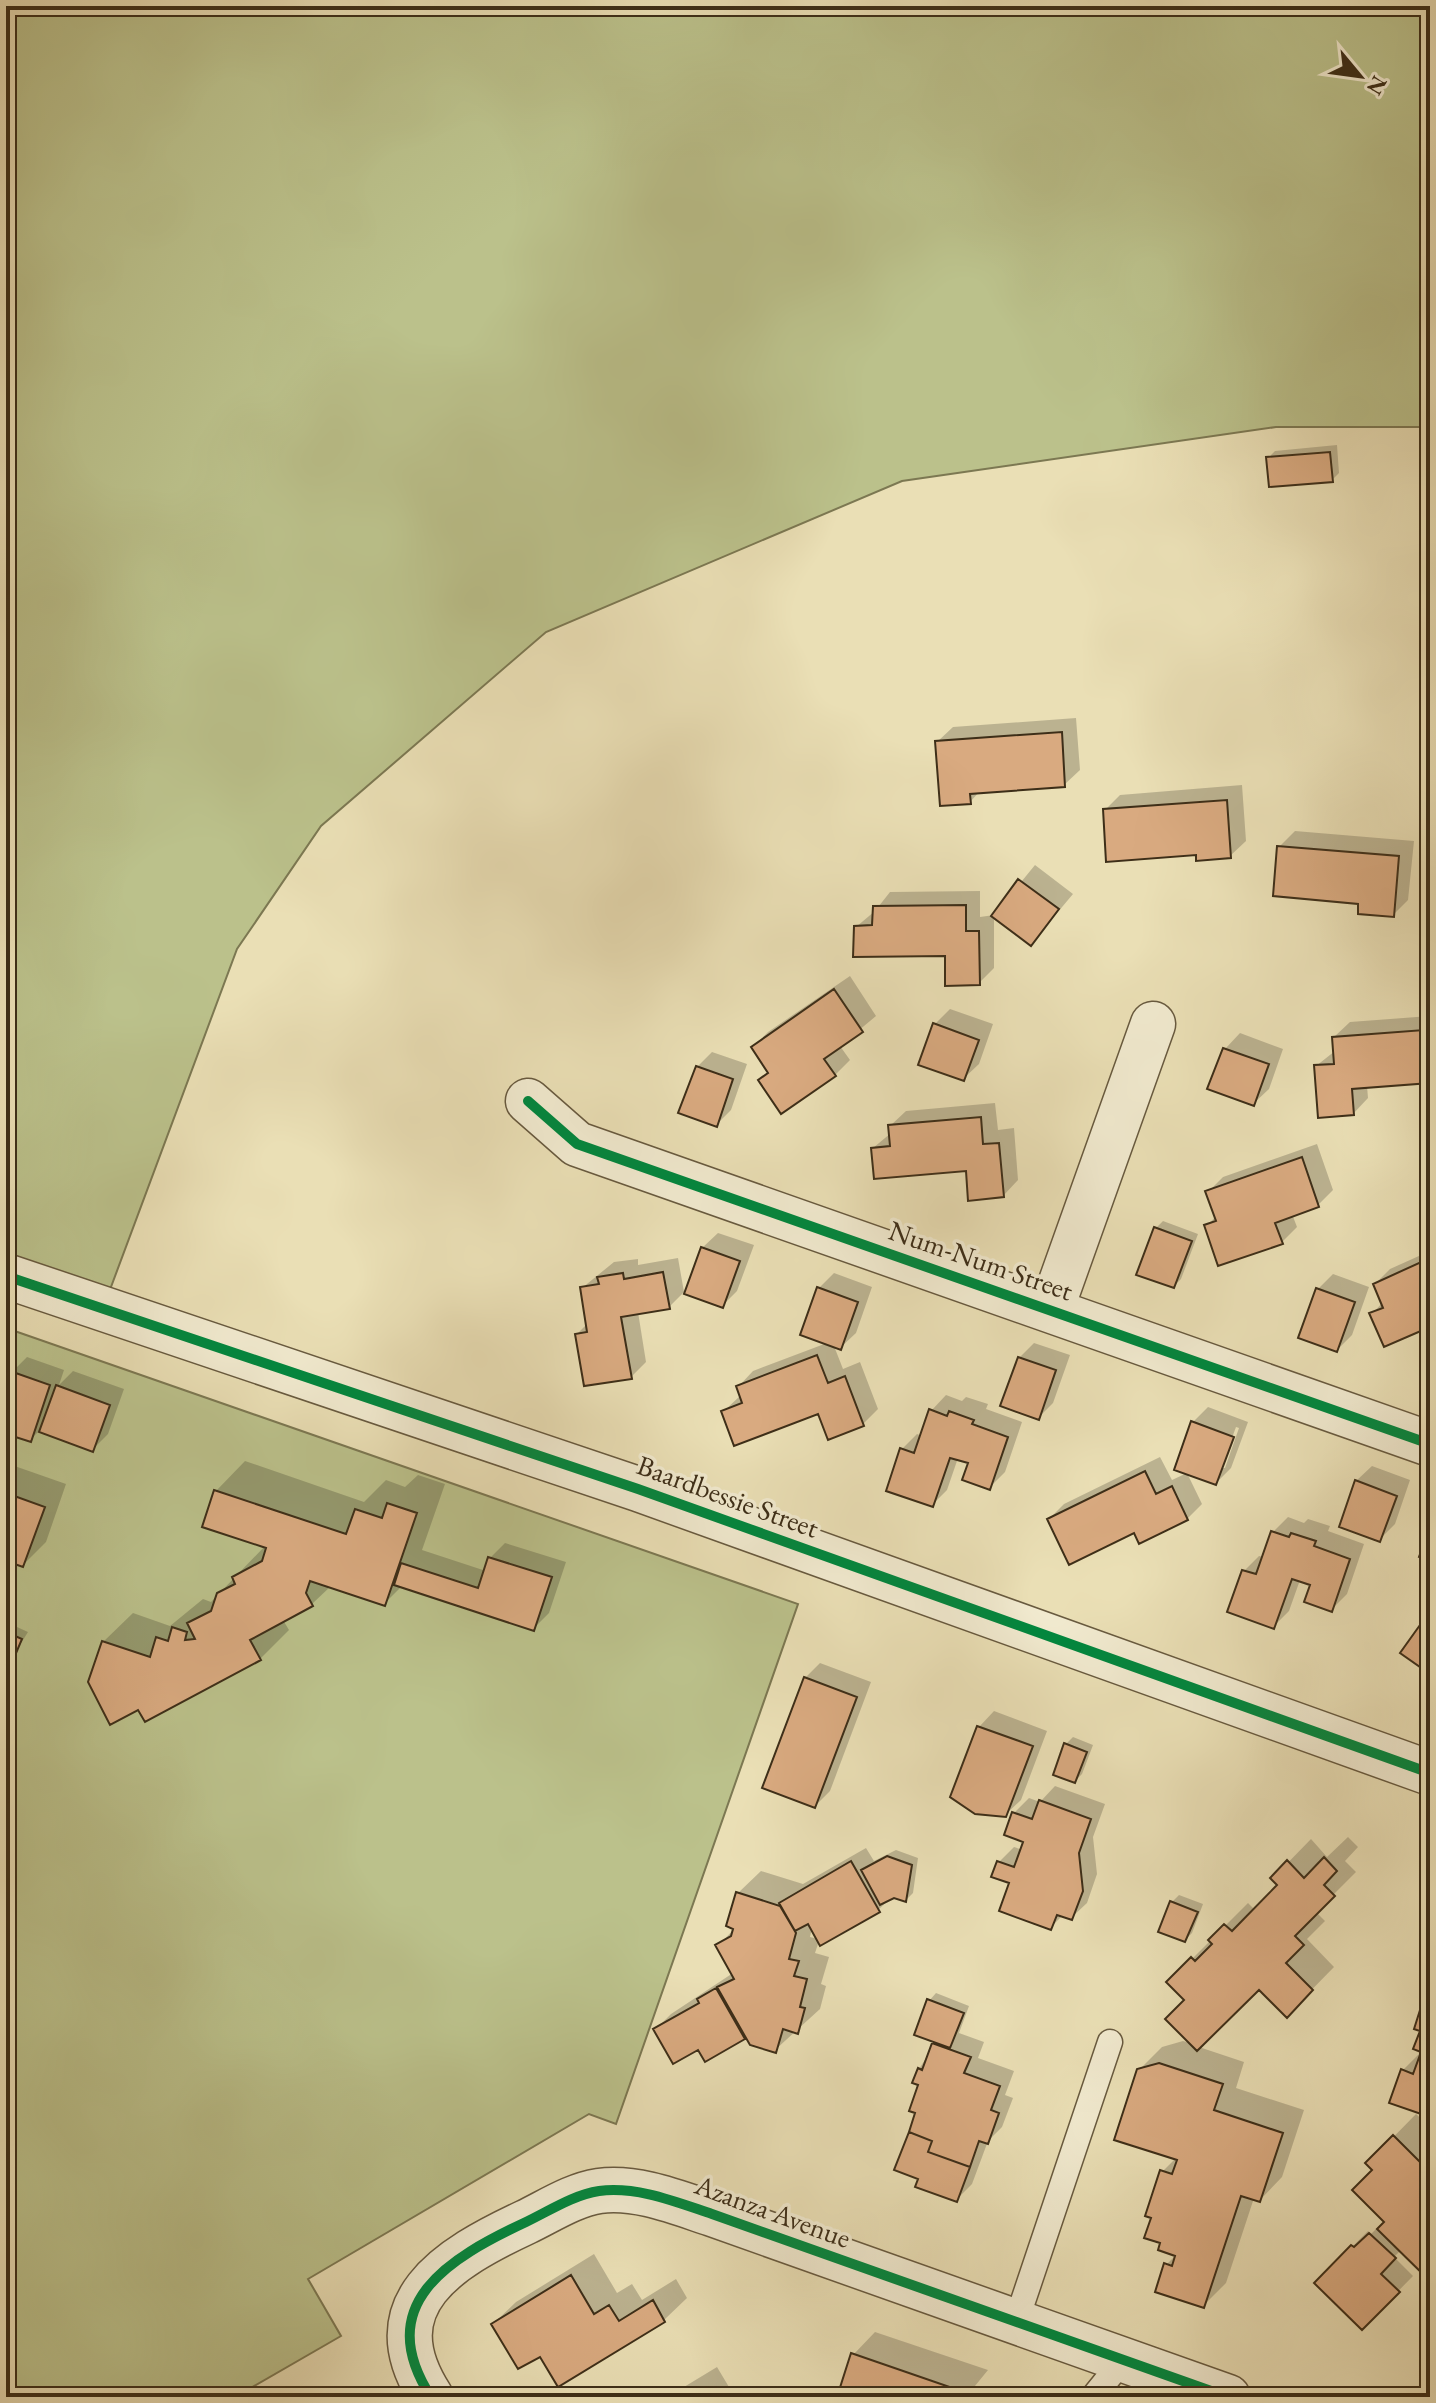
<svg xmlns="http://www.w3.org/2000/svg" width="1436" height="2403" viewBox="0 0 1436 2403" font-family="'EB Garamond',serif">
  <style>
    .green { fill: #bbc18b; stroke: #7c7852; stroke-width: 2 }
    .shadow { fill: #0003; fill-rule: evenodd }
    .building { fill: #d9aa80; stroke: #3d2e18; stroke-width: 2 }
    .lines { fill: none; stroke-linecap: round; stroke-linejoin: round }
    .service-casing { stroke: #685a3f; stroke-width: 27 }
    .minor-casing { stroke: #685a3f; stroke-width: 47 }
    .service { stroke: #f1eacf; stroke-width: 24 }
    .minor { stroke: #f1eacf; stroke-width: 44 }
    .cycleway-casing { stroke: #f1eacf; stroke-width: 15 }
    .cycleway { stroke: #00873e; stroke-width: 10 }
    .labels { text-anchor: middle; stroke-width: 7; stroke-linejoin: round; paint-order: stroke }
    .street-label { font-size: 28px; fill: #3d2e18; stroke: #f1eacf }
  </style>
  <rect width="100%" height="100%" fill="#eadfb5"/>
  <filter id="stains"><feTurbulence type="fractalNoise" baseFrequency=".0025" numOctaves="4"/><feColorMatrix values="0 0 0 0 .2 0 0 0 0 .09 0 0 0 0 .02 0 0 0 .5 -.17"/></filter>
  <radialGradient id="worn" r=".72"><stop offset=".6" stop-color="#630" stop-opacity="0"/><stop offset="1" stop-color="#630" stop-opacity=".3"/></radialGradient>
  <path class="green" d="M6,6H1430V427H1276L902,481L546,632L321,826L237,949L108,1295L6,1260Z
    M6,1328L798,1604L616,2124L589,2114L308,2279L341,2336L235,2397H6Z"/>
  <path class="shadow" d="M1337,445L1339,473L1332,480L1268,458L1275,451Z
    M1076,718L1080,770L1064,785L980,791L970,802L937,742L953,727Z
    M1242,785L1246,841L1230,856L1105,810L1120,795Z
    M1295,831L1414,841L1408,900L1393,915L1360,902L1279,847Z
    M1035,865L1073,894L1031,944L994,915Z
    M980,891V917L994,915V968L979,983L947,954L856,927L875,911L890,892Z
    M850,976L876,1016L840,1046L850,1060L835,1075L770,1071L753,1047L768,1032Z
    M950,1009L993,1024L979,1064L963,1079L935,1024Z
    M1430,1016V1081L1367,1086L1368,1098L1353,1114L1316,1066L1335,1051L1334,1037L1350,1022Z
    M1240,1033L1283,1049L1269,1089L1253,1104L1210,1088L1225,1049Z
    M712,1052L747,1064L731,1110L716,1125L697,1067Z
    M995,1103L998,1130L1014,1128L1018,1180L1003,1196L968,1169L873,1148L891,1133L890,1126L906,1111Z
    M1317,1144L1333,1190L1318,1205L1292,1214L1297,1227L1282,1242L1207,1226L1216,1216L1208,1192L1223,1177Z
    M1163,1221L1198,1234L1181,1279L1174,1286L1156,1228Z
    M718,1233L754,1245L737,1291L722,1306L702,1248Z
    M1430,1251V1325L1372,1314L1383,1302L1375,1284L1390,1269Z
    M678,1258L684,1292L669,1307L638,1312L646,1362L631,1377L577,1334L588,1323L582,1288L614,1262L638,1259V1265Z
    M834,1273L872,1287L856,1333L840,1348L834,1346L843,1369L860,1362L878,1409L863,1424L819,1411L723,1412L741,1395L738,1387L753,1371L827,1343L819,1288Z
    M1333,1274L1369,1287L1352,1335L1337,1350L1318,1289Z
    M1034,1343L1070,1355L1053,1403L1038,1418L1019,1358Z
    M6,1356L12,1358L6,1374Z
    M27,1357L64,1370L59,1385L73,1371L124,1389L108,1434L93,1449L40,1430L30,1440L6,1431V1390L12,1372Z
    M946,1395L962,1401L966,1397L988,1404L986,1409L1022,1422L1005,1472L990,1487L970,1462L958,1458L947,1490L932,1505L902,1449L917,1434L922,1436L931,1411Z
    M1208,1407L1248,1422L1231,1468L1216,1483L1193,1422ZM1236,1427L1239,1428L1225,1468H1221Z
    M1160,1457L1172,1480L1187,1473L1202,1504L1187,1519H1049L1064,1504Z
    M245,1461L364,1502L386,1480L405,1487L418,1475L445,1484L422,1550L486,1571L490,1558L505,1543L566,1562L549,1613L534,1628L402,1586L384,1604L331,1586L312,1604L283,1620L289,1630L260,1659L139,1707L103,1642L133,1613L170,1626L203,1599L211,1602L265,1546L204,1526L216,1491Z
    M6,1463L66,1484L46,1542L23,1565L6,1559Z
    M1372,1466L1410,1480L1395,1524L1380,1539L1356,1481Z
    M1288,1517L1304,1523L1308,1519L1330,1526L1328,1531L1364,1544L1347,1594L1332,1609L1312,1584L1300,1580L1289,1611L1274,1626L1244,1571L1259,1556L1264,1557L1273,1532Z
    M6,1622L28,1632L13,1656L6,1653Z
    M820,1663L871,1682L830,1791L815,1806L805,1678Z
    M994,1711L1047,1731L1021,1800L1005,1815L953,1796L979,1727Z
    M1073,1737L1093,1745L1082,1774L1075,1781L1066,1744Z
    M1055,1786L1105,1804L1093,1837L1097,1874L1087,1903L1071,1918L1063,1915L1051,1927L999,1862L1014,1847L1023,1850L1026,1841L1014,1813L1029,1798L1040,1802Z
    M1348,1837L1358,1847L1345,1861L1356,1872L1316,1912L1325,1921L1307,1939L1334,1967L1287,2015L1259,1987L1199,2047L1244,2062L1236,2088L1304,2110L1282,2177L1260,2200L1254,2198L1226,2283L1203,2306L1166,2265L1177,2254L1162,2172L1176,2158L1139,2070L1162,2047L1183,2041L1193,2044L1187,2000L1169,1982L1248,1903L1255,1910L1280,1885L1273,1878L1311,1839L1327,1857Z
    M866,1848L874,1861L896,1850L918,1858L913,1893L906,1900L892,1897L878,1910L819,1941L815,1953L829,1957L821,1984L826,1986L820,2009L775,2050L746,2035L699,2047L656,2029L671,2014L733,1973L718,1946L736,1927L738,1893L761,1871L803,1884ZM812,1928L818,1939L810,1937Z
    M1179,1895L1203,1904L1192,1933L1185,1940L1172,1902Z
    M936,1993L969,2006L959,2033L984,2042L978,2058L1014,2071L1005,2095L1013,2098L1002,2127L988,2141L972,2184L957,2199L920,2178L919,2069L937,2041L929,2001Z
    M1430,2003V2115L1403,2070L1423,2050L1422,2011Z
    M1416,2114L1430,2127V2278L1401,2250L1394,2257L1413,2276L1362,2328L1316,2283L1368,2231L1371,2234L1385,2220L1375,2170L1368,2163Z
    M594,2254L617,2293L632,2284L642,2300L676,2279L687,2298L664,2320L559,2384L540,2354L493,2324L516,2302Z
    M875,2332L988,2370L966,2397H839L853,2355Z
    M717,2367L735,2397H674L684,2387Z"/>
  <path class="building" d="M1330,452L1333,482L1269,487L1266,457Z
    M1062,732L1065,787L970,794L971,804L940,806L935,741Z
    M1227,800L1231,858L1196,861V855L1106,862L1103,809Z
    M1277,846L1399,856L1394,917L1358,914V904L1273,896Z
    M1018,879L1059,909L1031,946L991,916Z
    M966,905V931H979L980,985L945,986V956L853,957L854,926L872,925L873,906Z
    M834,989L863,1032L824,1059L836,1076L781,1114L758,1080L768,1073L751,1047Z
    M933,1023L979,1040L964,1081L918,1065Z
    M1424,1030L1425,1048H1430V1083L1352,1089L1354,1115L1318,1118L1314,1065L1334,1064L1332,1037Z
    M1223,1048L1269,1064L1254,1106L1207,1089Z
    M696,1066L733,1079L717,1127L678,1113Z
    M981,1117L983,1144L999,1143L1004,1197L968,1201L966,1171L874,1179L871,1148L890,1146L888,1125Z
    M1302,1157L1319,1207L1275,1223L1283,1244L1218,1266L1204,1225L1216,1221L1205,1191Z
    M1154,1227L1192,1241L1174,1288L1136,1275Z
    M701,1247L740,1261L723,1308L684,1294Z
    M1430,1258V1327L1384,1347L1369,1313L1383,1308L1373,1284Z
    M663,1272L670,1309L621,1317L632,1379L584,1386L575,1334L587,1332L580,1287L599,1284L597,1277L623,1273L624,1279Z
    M817,1287L858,1302L841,1350L800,1335Z
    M1316,1288L1355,1302L1337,1352L1298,1338Z
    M817,1355L828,1383L845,1376L864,1426L828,1440L818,1414L734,1446L721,1411L742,1403L736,1386Z
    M1018,1357L1056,1370L1039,1420L1000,1406Z
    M10,1371L50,1385L31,1442L6,1434V1383Z
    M56,1385L110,1405L93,1452L39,1432Z
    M929,1409L947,1416L949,1411L974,1420L972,1424L1008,1437L990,1490L962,1480L968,1463L950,1458L933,1507L886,1491L900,1448L914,1453Z
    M1191,1421L1234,1437L1216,1485L1174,1470Z
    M1145,1471L1156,1494L1172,1486L1188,1520L1139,1544L1134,1533L1069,1565L1047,1519Z
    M1355,1480L1397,1496L1380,1542L1339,1527Z
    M214,1490L346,1534L355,1509L382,1518L387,1503L417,1513L385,1606L310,1581L306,1593L313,1606L250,1640L261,1660L145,1722L138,1710L110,1725L88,1682L102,1641L150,1657L156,1637L168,1641L172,1627L187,1632L185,1640L195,1639L187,1623L211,1611L217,1593L235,1584L232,1577L262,1561L266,1548L202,1527Z
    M6,1493L45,1507L23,1567L6,1561Z
    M1430,1527V1561L1419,1557Z
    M1271,1531L1289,1537L1291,1533L1316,1541L1314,1546L1350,1559L1332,1612L1304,1602L1310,1585L1292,1579L1274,1629L1227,1612L1242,1570L1256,1574Z
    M488,1557L552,1577L534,1631L394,1585L401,1563L478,1588Z
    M1430,1611V1674L1400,1653Z
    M6,1632L22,1639L14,1658L6,1655Z
    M804,1677L857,1697L815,1808L762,1788Z
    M977,1726L1033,1746L1006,1817L975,1814L950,1797Z
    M1064,1743L1087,1752L1075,1783L1053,1775Z
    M1039,1800L1091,1819L1079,1853L1083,1891L1072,1920L1057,1915L1051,1930L999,1911L1009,1883L991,1877L997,1861L1014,1867L1023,1842L1004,1835L1012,1812L1032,1819Z
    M887,1856L912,1865L906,1902L894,1898L880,1905L861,1870Z
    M1324,1857L1337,1871L1324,1885L1335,1896L1295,1936L1304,1945L1286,1963L1313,1990L1287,2018L1259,1990L1197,2051L1165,2019L1184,2000L1166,1982L1191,1957L1195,1961L1212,1944L1208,1940L1224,1924L1232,1931L1277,1885L1270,1878L1287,1860L1304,1878Z
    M851,1861L880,1912L820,1946L808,1924L795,1931L779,1903Z
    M736,1892L780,1906L796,1933L789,1959L799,1961L794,1976L807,1979L800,2007L805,2008L798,2034L783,2029L776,2053L750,2045L717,1987L734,1979L715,1945L731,1936L733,1929L726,1926Z
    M1170,1901L1198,1912L1185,1942L1158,1932Z
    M716,1988L745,2039L705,2062L698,2050L673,2064L653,2029L699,2003L697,1999Z
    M927,1999L964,2013L950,2048L914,2035Z
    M1430,2003V2117L1389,2103L1401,2069L1413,2074L1421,2052L1413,2049L1420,2031L1414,2029L1420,2010L1427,2013Z
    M932,2043L971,2057L964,2073L1000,2086L991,2110L999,2113L988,2144L979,2141L970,2167L928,2152L932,2141L909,2132L915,2113L909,2111L918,2085L912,2083L918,2068L922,2070Z
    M1159,2063L1223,2084L1214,2110L1283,2133L1260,2202L1241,2196L1204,2308L1155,2292L1164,2263L1172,2266L1175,2256L1158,2250L1160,2243L1144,2238L1151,2218L1145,2216L1160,2170L1172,2174L1177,2160L1114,2140L1137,2069Z
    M909,2132L932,2141L928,2152L970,2167L957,2202L915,2187L918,2179L894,2170Z
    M1393,2135L1430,2172V2281L1377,2229L1384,2222L1352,2190L1372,2170L1365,2163Z
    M1369,2233L1396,2258L1381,2274L1400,2292L1362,2330L1314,2283L1351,2245L1354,2247Z
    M571,2275L594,2314L609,2305L619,2321L653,2300L665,2322L558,2387L540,2357L518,2369L491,2324Z
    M851,2353L967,2393L964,2397H837Z
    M694,2388L699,2397H679Z"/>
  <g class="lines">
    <g class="service-casing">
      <path id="service" d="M1016,2322L1110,2042
        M1093,2397L1123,2360"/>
    </g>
    <g class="minor-casing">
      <path id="minor" d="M528,1101L577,1144L1430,1444
        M6,1276L638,1489L1430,1773
        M1051,1310L1153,1024
        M431,2397C371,2304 449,2258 526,2222C549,2211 573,2195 599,2191C637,2186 676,2202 712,2214L1228,2397"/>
    </g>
    <use href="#service" class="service"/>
    <use href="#minor" class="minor"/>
    <g class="cycleway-casing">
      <path id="cycleway" d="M528,1101L577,1144L1430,1444
        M6,1276L638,1489L1430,1773
        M431,2397C371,2304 449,2258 526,2222C549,2211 573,2195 599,2191C637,2186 676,2202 712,2214L1228,2397"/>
    </g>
    <use href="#cycleway" class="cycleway"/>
  </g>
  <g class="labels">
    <g class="street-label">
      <text transform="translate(981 1260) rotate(19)" y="10">Num-Num Street</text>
      <text transform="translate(728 1496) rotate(20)" y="10">Baardbessie Street</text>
      <text transform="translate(773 2211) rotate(20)" y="10">Azanza Avenue</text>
    </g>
  </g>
  <rect width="1436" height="2403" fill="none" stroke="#eadfb5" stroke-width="32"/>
  <rect x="8" y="8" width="1420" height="2387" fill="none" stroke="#3d2e18" stroke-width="4"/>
  <rect x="16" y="16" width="1404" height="2371" fill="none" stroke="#3d2e18" stroke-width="2"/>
  <g transform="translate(1360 76) rotate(119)" stroke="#f1eacf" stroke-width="6" paint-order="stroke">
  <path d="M0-6L14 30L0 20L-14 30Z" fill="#3d2e18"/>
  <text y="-12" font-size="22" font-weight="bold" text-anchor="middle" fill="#3d2e18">N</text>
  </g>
  <rect width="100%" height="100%" filter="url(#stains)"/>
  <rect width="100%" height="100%" fill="url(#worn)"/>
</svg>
